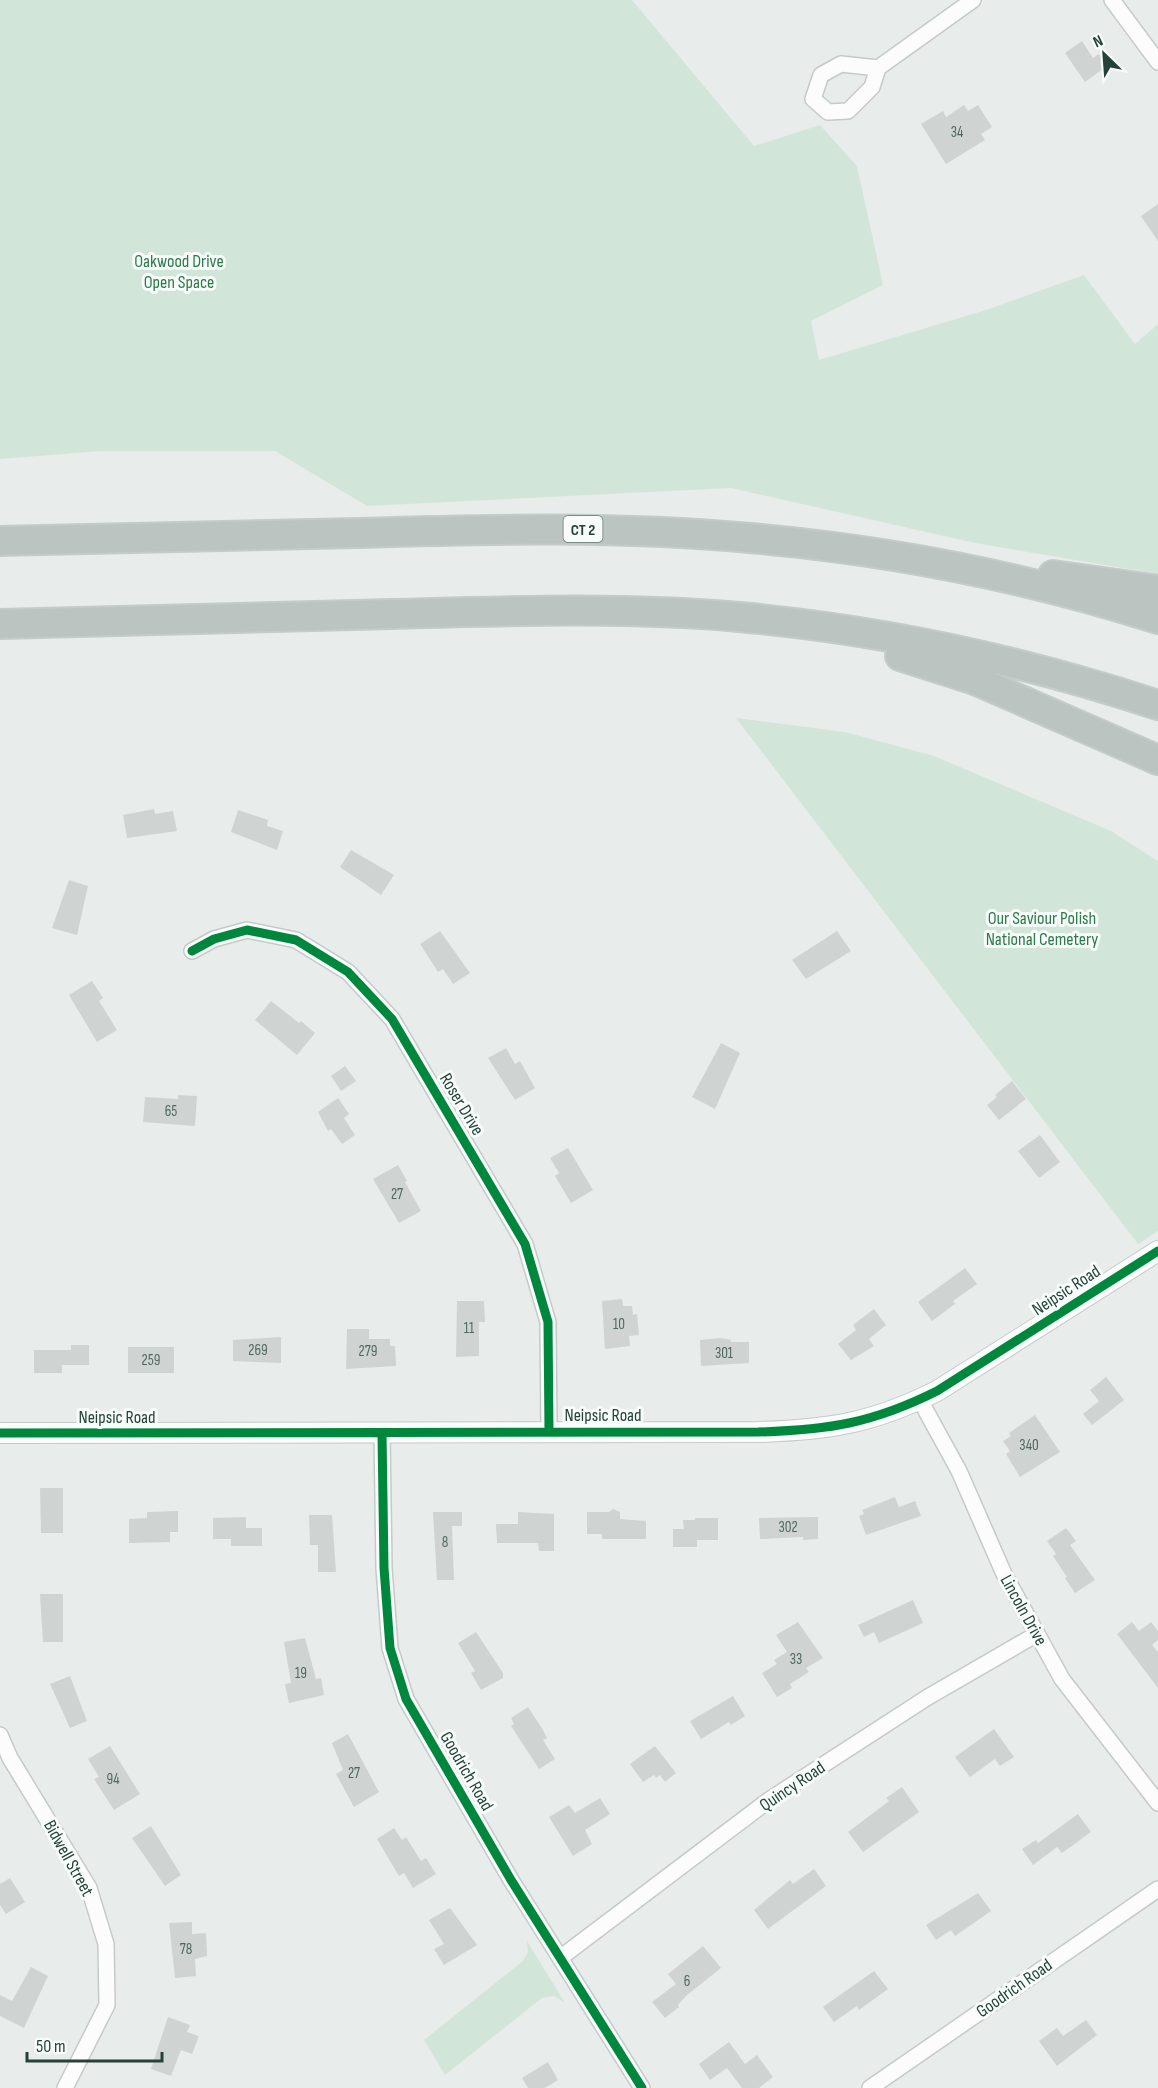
<svg xmlns="http://www.w3.org/2000/svg" width="1158" height="2088" viewBox="0 0 1158 2088" font-family="'Sofia Sans Condensed',sans-serif">
  <style>
    .green { fill: #d1e6d8 }
    .building { fill: #cfd4d2 }
    .lines { fill: none; stroke-linecap: round; stroke-linejoin: round }
    .minor-casing { stroke: #c5cac8; stroke-width: 18 }
    .tertiary-casing { stroke: #c5cac8; stroke-width: 22 }
    .motorway-casing { stroke: #c3ccc9; stroke-width: 32 }
    .minor { stroke: #fcfcfc; stroke-width: 15 }
    .tertiary { stroke: #fcfcfc; stroke-width: 20 }
    .motorway { stroke: #bcc4c2; stroke-width: 28 }
    .cycleway-casing { stroke: #f7fbf9; stroke-width: 13 }
    .cycleway { stroke: #00873e; stroke-width: 9 }
    .labels { text-anchor: middle; stroke-width: 6; stroke-linejoin: round; paint-order: stroke }
    .number-label { font-size: 15px; fill: #506761 }
    .shield { fill: #f7fbf9; stroke: #637a73; stroke-width: 1.5 }
    .shield-label { font-size: 16px; font-weight: bold; fill: #24423a }
    .park-label { font-size: 18px; fill: #2d7a4b; stroke: #f7fbf9 }
    .street-label { font-size: 18px; fill: #24423a; stroke: #f7fbf9 }
  </style>
  <rect width="100%" height="100%" fill="#e8edeb"/>
  <path class="green" d="M0,0H632L754,146L820,125L857,166L883,285L811,321L819,360L986,310L1084,275L1135,344L1158,324V574L975,543L731,488L367,506L275,451H101L0,459Z
    M736,718L845,732L934,756L1111,831L1158,861V1231L1138,1244Z
    M527,1941L565,2003L554,1996L542,1998L445,2075L424,2040L523,1961L528,1952Z"/>
  <path class="building" d="M1082,41L1093,58L1099,54L1107,66L1085,82L1065,53Z
    M964,105L968,111L978,105L992,127L981,134L985,140L946,164L921,124L943,111L946,117Z
    M1158,204V241L1141,216Z
    M154,809L155,814L173,811L177,831L127,838L123,815Z
    M238,810L268,820L267,826L283,831L277,850L231,832Z
    M351,850L394,875L381,895L340,867Z
    M69,880L88,886L77,935L52,928Z
    M440,931L470,973L453,984L443,969L438,972L420,944Z
    M837,931L851,951L806,979L792,960Z
    M92,981L103,998L99,1001L117,1030L97,1042L69,995Z
    M271,1001L299,1023L301,1021L315,1033L297,1055L255,1020Z
    M721,1043L740,1053L715,1109L692,1097Z
    M506,1048L515,1064L520,1061L535,1088L515,1100L488,1058Z
    M345,1066L356,1081L341,1091L331,1076Z
    M1012,1081L1026,1099L999,1120L987,1105L997,1097L995,1095Z
    M178,1095L197,1096L195,1126L143,1122L145,1097L178,1099Z
    M338,1098L349,1114L344,1118L355,1135L342,1144L331,1129L328,1131L318,1112Z
    M1040,1135L1060,1162L1039,1178L1018,1151Z
    M568,1148L593,1190L571,1203L555,1176L559,1173L550,1158Z
    M398,1165L407,1181L405,1182L421,1211L399,1223L373,1179Z
    M965,1268L977,1284L953,1301L955,1304L932,1321L918,1302Z
    M622,1299L623,1306H632L633,1315L637,1314L639,1335L629,1336L630,1346L605,1349L602,1301Z
    M457,1301H484L485,1322H479V1356L456,1357Z
    M874,1309L886,1325L869,1339L874,1346L851,1360L838,1344L856,1330L853,1325Z
    M347,1329H369V1339H390V1346H395L396,1366L346,1369Z
    M281,1337V1363L233,1361V1340Z
    M721,1338L731,1340V1342H749V1363L701,1366L700,1340Z
    M71,1345H89V1365H62V1373H34V1350H71Z
    M128,1347H174V1373H128Z
    M1106,1377L1124,1400L1092,1425L1083,1414L1099,1401L1090,1390Z
    M1035,1415L1060,1452L1020,1477L1006,1454L1010,1451L1003,1441L1011,1436L1009,1433Z
    M40,1488H63V1533H41Z
    M895,1497L899,1507L915,1501L921,1516L866,1535L859,1516L864,1514L862,1510Z
    M613,1509L620,1512V1519L646,1521V1539H602V1534H587V1512H609Z
    M178,1511V1532H170V1542L129,1543V1519L147,1518V1512Z
    M433,1512H462V1526H452L454,1580H437Z
    M518,1512L554,1514V1551H539L538,1543H497L496,1524H518Z
    M309,1515H332L336,1572H318V1545H310Z
    M246,1517V1528H262V1546H231V1539H213V1518Z
    M818,1517V1539L803,1540V1537L760,1539L759,1518Z
    M695,1518H718V1540H697V1547H673V1529H684L683,1520H695Z
    M1066,1528L1076,1541L1070,1545L1095,1580L1075,1593L1065,1578L1067,1577L1053,1556L1056,1554L1047,1541Z
    M40,1594H63V1642H43Z
    M913,1600L923,1623L879,1643L874,1632L864,1637L858,1625Z
    M798,1622L823,1658L806,1668L809,1672L790,1684L792,1688L777,1697L762,1673L777,1664L774,1660L787,1652L776,1635Z
    M1132,1622L1139,1631L1151,1622L1158,1631V1640L1152,1645L1158,1652V1688L1117,1634Z
    M476,1632L503,1673V1678L481,1690L471,1673L475,1671L458,1643Z
    M305,1638L316,1679L321,1678L324,1695L289,1703L285,1684L291,1683L284,1642Z
    M70,1676L87,1721L70,1728L50,1684Z
    M733,1696L745,1716L731,1725L729,1722L701,1739L690,1721Z
    M528,1707L543,1730L547,1738L543,1740L555,1759L539,1769L511,1726L514,1724L511,1718Z
    M994,1729L1014,1757L1000,1766L995,1759L970,1777L955,1757Z
    M348,1734L379,1792L354,1807L336,1774L343,1770L332,1743Z
    M110,1746L140,1794L114,1810L94,1779L99,1777L88,1759Z
    M655,1746L676,1773L665,1782L660,1775L656,1778L654,1775L643,1782L630,1764Z
    M902,1787L919,1812L863,1852L848,1832L889,1801L886,1798Z
    M600,1798L610,1814L585,1830L592,1844L573,1856L549,1817L569,1805L575,1813Z
    M1078,1814L1091,1832L1062,1853L1057,1847L1033,1865L1022,1849L1036,1840L1038,1843Z
    M151,1826L181,1875L165,1886L132,1838Z
    M394,1828L402,1840L406,1837L421,1861L426,1858L436,1874L413,1888L404,1873L399,1876L377,1839Z
    M814,1869L826,1886L768,1929L754,1910L790,1880L793,1884Z
    M10,1878L25,1902L6,1914L0,1905V1884Z
    M978,1893L991,1911L955,1936L951,1930L936,1940L926,1925Z
    M450,1908L477,1945L444,1965L434,1949L444,1944L429,1920Z
    M192,1922V1934L206,1933L207,1956L195,1959L196,1976L175,1978L169,1923Z
    M703,1946L721,1968L686,1996L678,2005L679,2007L665,2018L652,2002L676,1984L668,1974Z
    M31,1967L48,1976L24,2028L0,2016V1995L12,2001Z
    M874,1971L888,1989L859,2010L857,2006L834,2022L823,2007Z
    M168,2017L190,2025L187,2032L199,2036L192,2054L181,2050L171,2076L151,2069Z
    M1086,2020L1097,2035L1057,2066L1039,2041L1057,2028L1063,2036Z
    M729,2042L745,2064L757,2055L773,2077L759,2088H742L727,2068L710,2080L699,2064Z
    M548,2062L558,2080L545,2088H528L522,2078Z"/>
  <g class="lines">
    <g class="minor-casing">
      <path id="minor" d="M1112,0L1158,62
        M878,68L841,64L821,75L813,99L828,112L848,111L872,87L878,68L973,0
        M192,951L214,939L247,930L296,940L348,972L392,1019L525,1244L548,1322L549,1431
        M920,1400L959,1471L1004,1574L1062,1679L1158,1803
        M382,1433L384,1568L390,1648L406,1699L511,1880L642,2088
        M0,1735L10,1758L89,1888L106,1944L107,2005L65,2088
        M560,1958L769,1800L928,1697L1037,1634
        M870,2088L1158,1889"/>
    </g>
    <g class="tertiary-casing">
      <path id="tertiary" d="M0,1433L758,1432C829,1430 873,1423 937,1391L1158,1251"/>
    </g>
    <g class="motorway-casing">
      <path id="motorway" d="M0,541C119,538 238,536 358,533C489,529 620,526 750,538C889,550 1026,577 1158,619
        M1053,575L1158,590
        M0,624C131,620 262,617 393,614C509,611 624,607 739,617C882,630 1022,660 1158,705
        M900,656L975,680L1158,760"/>
    </g>
    <use href="#minor" class="minor"/>
    <use href="#tertiary" class="tertiary"/>
    <use href="#motorway" class="motorway"/>
    <g class="cycleway-casing">
      <path id="cycleway" d="M192,951L214,939L247,930L296,940L348,972L392,1019L525,1244L548,1322L549,1431
        M0,1433L758,1432C829,1430 873,1423 937,1391L1158,1251
        M382,1433L384,1568L390,1648L406,1699L511,1880L642,2088"/>
    </g>
    <use href="#cycleway" class="cycleway"/>
  </g>
  <g class="labels">
    <g class="number-label">
      <text x="957" y="137">34</text>
      <text x="171" y="1116">65</text>
      <text x="397" y="1199">27</text>
      <text x="619" y="1329">10</text>
      <text x="469" y="1333">11</text>
      <text x="258" y="1355">269</text>
      <text x="368" y="1356">279</text>
      <text x="724" y="1358">301</text>
      <text x="151" y="1365">259</text>
      <text x="1029" y="1450">340</text>
      <text x="788" y="1532">302</text>
      <text x="445" y="1547">8</text>
      <text x="796" y="1664">33</text>
      <text x="301" y="1678">19</text>
      <text x="354" y="1778">27</text>
      <text x="113" y="1784">94</text>
      <text x="186" y="1954">78</text>
      <text x="687" y="1986">6</text>
    </g>
    <rect class="shield" x="563.5" y="516" width="39" height="26" rx="4.5"/>
    <g class="shield-label">
      <text x="583" y="535">CT 2</text>
    </g>
    <g class="park-label">
      <text x="179" y="267">Oakwood Drive<tspan x="179" dy="21">Open Space</tspan></text>
      <text x="1042" y="924">Our Saviour Polish<tspan x="1042" dy="21">National Cemetery</tspan></text>
    </g>
    <g class="street-label">
      <text transform="translate(462 1104) rotate(59)" y="6">Roser Drive</text>
      <text transform="translate(1066 1290) rotate(-33)" y="6">Neipsic Road</text>
      <text x="603" y="1421">Neipsic Road</text>
      <text x="117" y="1423">Neipsic Road</text>
      <text transform="translate(1024 1610) rotate(61)" y="6">Lincoln Drive</text>
      <text transform="translate(467 1771) rotate(60)" y="6">Goodrich Road</text>
      <text transform="translate(792 1786) rotate(-34)" y="6">Quincy Road</text>
      <text transform="translate(69 1858) rotate(61)" y="6">Bidwell Street</text>
      <text transform="translate(1014 1988) rotate(-35)" y="6">Goodrich Road</text>
    </g>
  </g>
  <g transform="translate(1104 54) rotate(335)" stroke="#f7fbf9" stroke-width="4.5" paint-order="stroke">
  <path d="M0-4.5L10 22L0 15L-10 22Z" fill="#24423a"/>
  <text y="-9" font-size="16" font-weight="bold" text-anchor="middle" fill="#24423a">N</text>
  </g>
  <path d="M27 2052v9h135v-9" fill="none" stroke="#24423a" stroke-width="3"/>
  <text x="36" y="2052" font-size="18" fill="#24423a" stroke="#f7fbf9" stroke-width="4.5" paint-order="stroke">50 m</text>
</svg>
